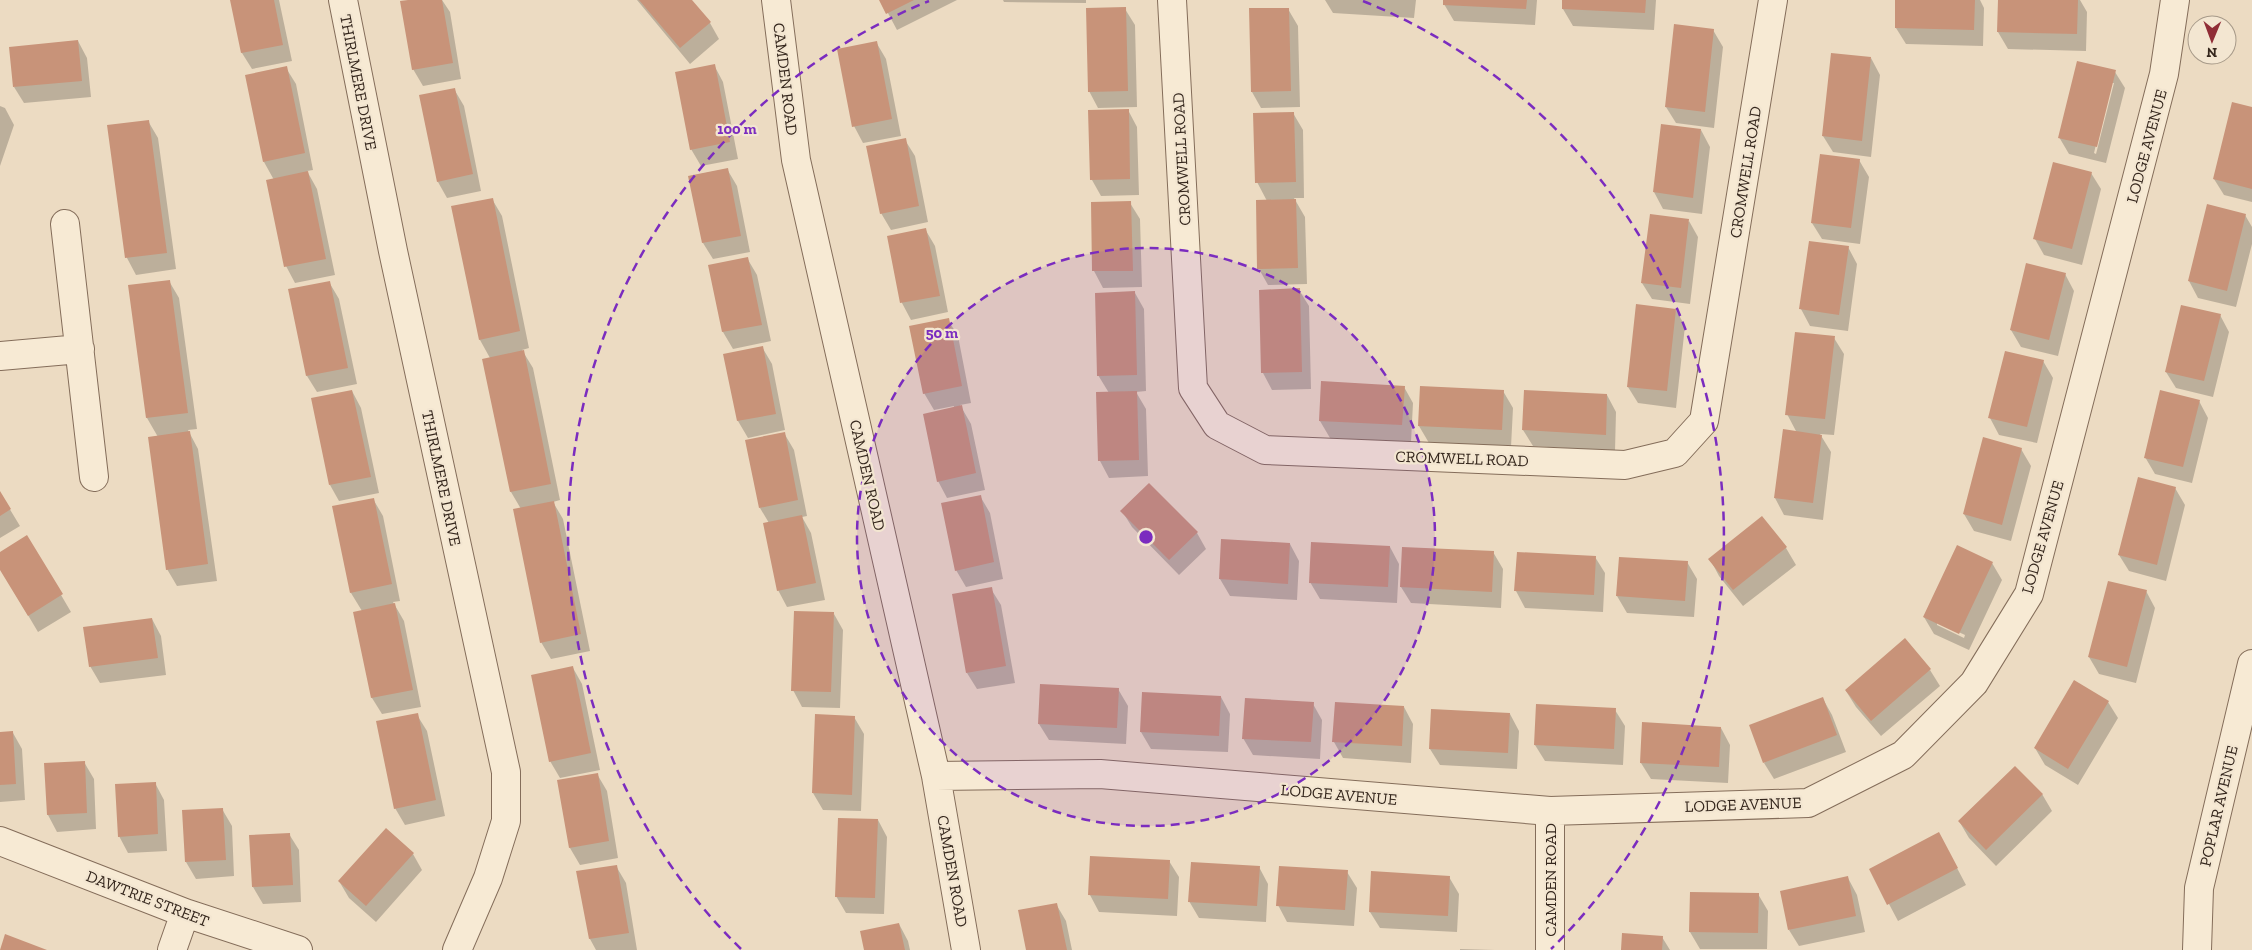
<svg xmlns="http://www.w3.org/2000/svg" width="2252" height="950" viewBox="0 0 2252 950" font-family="'Zilla Slab',serif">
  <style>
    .shadow { fill: #0003; fill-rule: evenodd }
    .building { fill: #c89379 }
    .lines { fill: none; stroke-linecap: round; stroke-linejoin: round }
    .minor-casing { stroke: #846d5a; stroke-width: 30 }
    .minor { stroke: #f7ead4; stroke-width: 28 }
    .ring { fill: none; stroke: #7b2cbf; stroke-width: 2.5; stroke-dasharray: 9 6 }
    .labels { text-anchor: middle; stroke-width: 4.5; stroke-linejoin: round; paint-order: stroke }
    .street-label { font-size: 16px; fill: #35271d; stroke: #f3e6d1 }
    .centre { fill: #7b2cbf; stroke: #f3e6d1; stroke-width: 2.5 }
    .ring-label { font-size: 15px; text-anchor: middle; font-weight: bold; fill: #7b2cbf; stroke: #f3e6d1; stroke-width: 4.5; stroke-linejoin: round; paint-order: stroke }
  </style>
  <rect width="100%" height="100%" fill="#ecdbc2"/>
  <path class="shadow" d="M231,0H279L292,61L252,69L242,53Z
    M415,0H442L450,12L461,79L423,86L413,69Z
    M637,0H690L710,23L719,39L690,64Z
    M881,0H957L897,30Z
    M1003,0H1086V3L1004,2Z
    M1325,0H1416L1414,18L1333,13Z
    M1444,0H1537L1535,25L1454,21L1444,4Z
    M1564,0H1656L1654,30L1573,26L1563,9Z
    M1897,0H1980L1984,8L1983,46L1906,44L1896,28Z
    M2000,0H2080L2087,12L2086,51L2008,49L1998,32Z
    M1125,9L1135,25L1137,107L1098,108L1089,91Z
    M1288,9L1298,26L1300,107L1261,108L1252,92Z
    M1713,30L1723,47L1714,128L1676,123L1666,107Z
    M78,41L87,58L91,97L24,103L14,87Z
    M876,42L886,59L901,136L863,143L854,126Z
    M1871,58L1880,75L1871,157L1833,152L1823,136Z
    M714,65L723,82L738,159L701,166L691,149Z
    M286,68L296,84L313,170L307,171L317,189L335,275L295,283L286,266L274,180L264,162Z
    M2115,72L2125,88L2106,163L2069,154L2059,137ZM2111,83H2114L2096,154L2094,153Z
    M454,89L464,106L481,191L447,198L438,182Z
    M0,106L5,108L14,125L0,166Z
    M2252,108V202L2224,195L2214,179Z
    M1128,110L1137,127L1139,195L1101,196L1092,180Z
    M1293,113L1303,130L1304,198H1294L1305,217L1307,284L1268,285L1259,269L1267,201L1257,182Z
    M148,121L158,138L176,269L136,275L127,258L108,127Z
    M1701,130L1710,147L1702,214L1663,209L1654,192Z
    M905,140L915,156L928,222L891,230L881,213Z
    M1859,160L1869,177L1860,244L1822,239L1812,223Z
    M727,169L737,186L750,252L713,259L703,243L690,176Z
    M2091,173L2101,189L2082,265L2044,255L2035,239Z
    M492,199L502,216L529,348L522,350L533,368L560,500L553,502L563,519L590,651L551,659L541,642L521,509L511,492L490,358L480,340L453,207Z
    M1130,203L1140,219L1142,287L1103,288L1094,271Z
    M2208,205L2245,215L2252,227V244L2236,307L2198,298L2189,281Z
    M1689,221L1698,237L1690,304L1652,299L1642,283Z
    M925,229L935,246L948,312L911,320L902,303L888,237Z
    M1848,247L1857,264L1848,331L1810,326L1801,309Z
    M747,258L757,275L771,341L733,349L723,332L710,266Z
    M2065,274L2074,291L2058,356L2021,347L2011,330Z
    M169,281L179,298L197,429L188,430L198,449L217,581L177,586L167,569L158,437L147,418Z
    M329,282L339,299L357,384L317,392L307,376Z
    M1299,290L1309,306L1311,389L1272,390L1263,373L1261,291Z
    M1135,293L1144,309L1146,391L1136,392L1146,409L1148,476L1109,478L1100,461L1109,393L1098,375Z
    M1676,310L1685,326L1676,408L1638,403L1628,387Z
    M2220,315L2229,332L2213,397L2176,388L2166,372Z
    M948,320L958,336L971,403L960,405L971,424L985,490L947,498L938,481L954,406L934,410L924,393Z
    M1834,338L1844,354L1834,435L1820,434L1831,452L1823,520L1784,515L1775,498L1797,433L1787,414Z
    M762,347L772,364L785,430L748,438L738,421L725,355Z
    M2043,361L2053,378L2037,443L1999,435L1990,418Z
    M1404,387L1413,403L1411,442L1330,438L1320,421Z
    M352,391L361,408L379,493L339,501L330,485Z
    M1503,391L1513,408L1511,447L1429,443L1419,426Z
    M1607,395L1616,412L1615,451L1533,446L1523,430Z
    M2199,401L2208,418L2192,483L2155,474L2145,457Z
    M784,433L794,450L807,516L802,517L811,533L825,600L787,607L778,590L769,523L760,508Z
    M2021,449L2031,466L2011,541L1974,531L1964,514Z
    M2175,488L2185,505L2166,581L2129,571L2119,555Z
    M0,493L20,526L0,538Z
    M980,496L990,513L1003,579L966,587L956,570Z
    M373,499L383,516L400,601L393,602L404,621L421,707L382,714L372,698L355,613L362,611L351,593Z
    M1122,511L1197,533L1206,549L1179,575L1132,527Z
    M1762,518L1786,548L1796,565L1743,606L1719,576L1710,559Z
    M27,537L71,612L38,632L0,568V553Z
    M1290,544L1299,561L1297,600L1230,596L1220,579Z
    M1390,547L1399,564L1397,603L1320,599L1310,582Z
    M1958,547L1992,563L2002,580L1969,650L1934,634L1924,617ZM1937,622L1965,635L1964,638L1937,625Z
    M1493,552L1503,569L1501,608L1411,603L1401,587Z
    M1518,553L1595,557L1605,573L1603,612L1525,608L1516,591Z
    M1620,558L1687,562L1697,579L1694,617L1627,613L1617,596Z
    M991,589L1001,605L1015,683L977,689L967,673Z
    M2146,591L2155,608L2136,683L2099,674L2089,657Z
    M834,614L843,630L840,708L802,707L793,690Z
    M152,619L161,636L166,675L100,683L90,666Z
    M573,668L582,684L600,770L560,778L550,761Z
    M1930,670L1940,686L1881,736L1856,707L1846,691Z
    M1118,689L1128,706L1126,744L1049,740L1039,724Z
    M1221,697L1230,714L1228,752L1151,749L1141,732Z
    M1823,699L1832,715L1846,752L1774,779L1764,763Z
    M2108,702L2118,718L2078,785L2045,765L2035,748Z
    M1313,704L1322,720L1320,759L1253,755L1243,738Z
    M1404,707L1413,724L1411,763L1343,758L1334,742Z
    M1615,710L1625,726L1623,765L1545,761L1535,745Z
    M1510,714L1519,731L1517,769L1440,765L1430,749Z
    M417,715L427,731L445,816L405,825L395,808Z
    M816,716L854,717L864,734L861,811L823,810L813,793Z
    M1721,728L1730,745L1728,783L1651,779L1641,763Z
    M0,733H13L22,749L25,800L0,802Z
    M84,762L94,779L96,829L57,832L48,815L45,764Z
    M597,774L607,791L618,858L580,865L570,848L558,781Z
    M155,783L164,800L167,851L128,853L119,836Z
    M2042,794L2052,811L1996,866L1969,838L1959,821Z
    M222,809L232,826L234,876L196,879L186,862Z
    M878,820L887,837L884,914L846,913L836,896Z
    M289,834L299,850L301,902L263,904L253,887Z
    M1948,851L1966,885L1898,921L1871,870Z
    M413,854L422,870L376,922L349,898L339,881Z
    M1092,857L1169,861L1179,877L1177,916L1099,912L1090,895Z
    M616,866L626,883L637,950H596L590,939L578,872Z
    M1259,867L1268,884L1266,922L1199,918L1189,901Z
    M1347,872L1357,888L1354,926L1287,922L1278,905Z
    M1449,877L1459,894L1457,932L1380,928L1370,912Z
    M1848,878L1857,895L1865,932L1799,946L1789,930Z
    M1758,894L1768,911L1767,949H1700L1690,932Z
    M1056,904L1066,921L1072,950H1027Z
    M899,924L908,941L910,950H865Z
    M1662,937L1670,950H1622Z
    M1460,949L1495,950H1460Z"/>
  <path class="building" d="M230,0H274L283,45L241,53Z
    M408,0H442L453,63L412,70L400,1Z
    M639,0H692L711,22L680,48Z
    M879,0H914L886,14Z
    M1443,0H1527L1526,9L1443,5Z
    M1562,0H1646L1645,13L1562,9Z
    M1895,0H1975L1974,30L1895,28Z
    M1998,0H2078L2077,34L1997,32Z
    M1126,7L1128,91L1088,92L1086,8Z
    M1249,8H1289L1291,91L1251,92Z
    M1674,24L1714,29L1705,112L1665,107Z
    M78,40L82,81L13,87L9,47Z
    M877,41L892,119L852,127L837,49Z
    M1831,53L1871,57L1862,141L1822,136Z
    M2077,61L2116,70L2097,147L2058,138Z
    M715,64L730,142L690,150L675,72Z
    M287,66L305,153L263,162L245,75Z
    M455,88L473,174L437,182L419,95Z
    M2232,102L2252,107V189L2213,179Z
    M1129,109L1130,179L1090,180L1088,110Z
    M1294,112L1296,182L1255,183L1253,113Z
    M149,120L167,253L125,258L107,125Z
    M1661,124L1701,129L1693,198L1653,192Z
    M906,138L919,206L880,214L866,146Z
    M1820,154L1860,159L1851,228L1811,223Z
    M2053,162L2092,172L2072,249L2033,239Z
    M728,168L741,236L702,243L688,176Z
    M308,171L326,259L284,267L266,180Z
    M493,198L520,331L479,340L451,206Z
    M1296,199L1298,268L1257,269L1256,200Z
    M1131,201L1133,271H1092L1091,202Z
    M2207,204L2246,214L2227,291L2188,281Z
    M1650,214L1689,219L1681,288L1641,283Z
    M926,228L940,296L900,303L887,236Z
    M1809,241L1849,246L1839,315L1799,309Z
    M748,257L762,325L722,332L708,265Z
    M2026,263L2066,273L2049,340L2010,330Z
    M170,280L188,413L146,418L128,285Z
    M330,281L348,368L306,376L288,289Z
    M1300,288L1302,372L1261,373L1259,290Z
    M1135,291L1137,375L1097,376L1095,293Z
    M1636,304L1676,309L1667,391L1627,387Z
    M2181,305L2221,314L2204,381L2165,372Z
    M949,318L962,386L923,394L909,326Z
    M1795,332L1835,336L1825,419L1785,415Z
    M763,346L776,414L737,421L723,354Z
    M524,350L551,484L510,492L482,359Z
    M2005,351L2044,360L2027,427L1988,418Z
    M1321,381L1405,386L1402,425L1319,421Z
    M1420,386L1504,390L1502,430L1418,426Z
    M352,390L371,477L329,485L311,398Z
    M1524,390L1607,394L1606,435L1522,430Z
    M2160,390L2200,400L2183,467L2144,458Z
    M1137,391L1139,460L1098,461L1096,392Z
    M962,405L976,473L937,482L923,414Z
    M1783,429L1822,435L1813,503L1774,498Z
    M190,431L208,564L166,570L148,437Z
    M785,432L798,500L759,508L745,440Z
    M1983,437L2022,448L2002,525L1963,514Z
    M2138,477L2176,487L2157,565L2118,555Z
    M1149,483L1198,532L1169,560L1120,511Z
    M0,491L11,509L0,516Z
    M981,495L994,562L955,571L941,503Z
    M374,498L392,584L350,593L332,506Z
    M554,501L581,634L540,643L513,509Z
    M802,515L816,583L777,591L763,523Z
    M1762,516L1787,547L1733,590L1708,559Z
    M27,535L63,594L28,616L0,570V552Z
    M1221,539L1290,543L1288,584L1219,579Z
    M1311,542L1390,546L1388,587L1309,583Z
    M1957,545L1993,562L1959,634L1923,617Z
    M1402,547L1494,551L1492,592L1400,587Z
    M1517,552L1596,556L1594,595L1514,591Z
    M1619,557L1688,561L1685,601L1616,596Z
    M2108,581L2147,590L2127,667L2088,657Z
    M992,587L1006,666L966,673L952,594Z
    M395,603L413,690L371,698L353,612Z
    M794,611L834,612L831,692L791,691Z
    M152,618L158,658L89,667L83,627Z
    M1905,638L1931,669L1871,721L1845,690Z
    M573,666L591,753L549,762L531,675Z
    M2074,680L2109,701L2068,769L2034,748Z
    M1040,684L1119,688L1117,728L1038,724Z
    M1142,692L1221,696L1219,736L1140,732Z
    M1823,697L1837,735L1763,763L1749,725Z
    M1245,698L1314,702L1311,742L1242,739Z
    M1335,702L1404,706L1402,746L1332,742Z
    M1536,704L1616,708L1614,749L1534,745Z
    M1431,709L1510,713L1508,753L1429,749Z
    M418,713L436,800L394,809L376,721Z
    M815,714L855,716L852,795L812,793Z
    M1642,722L1721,727L1719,767L1640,763Z
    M13,731L16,784L0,785V732Z
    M85,761L87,813L47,815L44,763Z
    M2015,766L2043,794L1986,850L1958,821Z
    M598,773L609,841L569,848L557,780Z
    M156,782L158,834L118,837L115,784Z
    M223,808L226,860L185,862L182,810Z
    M838,818L878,819L875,898L835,897Z
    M386,828L414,853L366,906L338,881Z
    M1939,832L1958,868L1887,905L1869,869Z
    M290,833L293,885L252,887L249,835Z
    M1090,856L1170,860L1168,899L1088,895Z
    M1191,862L1260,866L1257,906L1188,902Z
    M617,865L629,933L589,939L576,871Z
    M1279,866L1348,870L1345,910L1276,906Z
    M1371,871L1450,876L1448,916L1369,912Z
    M1848,876L1856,916L1788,930L1780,891Z
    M1690,892L1759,893L1758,933L1689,932Z
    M1057,903L1067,950H1026L1018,910Z
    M899,923L905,950H864L860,931Z
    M1622,933L1663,936L1662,950H1621Z
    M5,934L47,950H0Z"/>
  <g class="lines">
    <g class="minor-casing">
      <path id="minor" d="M343,0L393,251L506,772V821L488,878L457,950
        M776,0L796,160L936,776L966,950
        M1172,0L1193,388L1217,425L1265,450L1625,465L1675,453L1704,421L1773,0
        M65,224L94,477
        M0,356L80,349
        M936,776L1100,774L1550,811L1808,803L1903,755L1974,683L2029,594L2164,74L2175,0
        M1550,811V950
        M0,841L185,913L298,950
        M172,950L185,913
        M2197,950L2199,888L2252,664"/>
    </g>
    <use href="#minor" class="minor"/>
  </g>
  <circle cx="1146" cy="537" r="289" fill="#7b2cbf" fill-opacity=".12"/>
  <g class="ring">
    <circle cx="1146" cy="537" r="289"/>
    <path d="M741 949A578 578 0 0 1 929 1M1363 1A578 578 0 0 1 1551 949"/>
  </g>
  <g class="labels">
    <g class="street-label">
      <text transform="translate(786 79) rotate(83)" y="6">CAMDEN ROAD</text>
      <text transform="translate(359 82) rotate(79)" y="6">THIRLMERE DRIVE</text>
      <text transform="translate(2146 146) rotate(-75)" y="6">LODGE AVENUE</text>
      <text transform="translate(1181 159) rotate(-93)" y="6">CROMWELL ROAD</text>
      <text transform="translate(1745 172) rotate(-81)" y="6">CROMWELL ROAD</text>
      <text transform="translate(1462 458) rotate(2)" y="6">CROMWELL ROAD</text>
      <text transform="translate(868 475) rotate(77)" y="6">CAMDEN ROAD</text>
      <text transform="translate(442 478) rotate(78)" y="6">THIRLMERE DRIVE</text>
      <text transform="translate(2042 537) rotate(-74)" y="6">LODGE AVENUE</text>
      <text transform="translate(1339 794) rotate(5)" y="6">LODGE AVENUE</text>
      <text transform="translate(1743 804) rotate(-2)" y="6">LODGE AVENUE</text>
      <text transform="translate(2218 806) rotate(-77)" y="6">POPLAR AVENUE</text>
      <text transform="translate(953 871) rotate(80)" y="6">CAMDEN ROAD</text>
      <text transform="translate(1550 880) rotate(-90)" y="6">CAMDEN ROAD</text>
      <text transform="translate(148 898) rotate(21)" y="6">DAWTRIE STREET</text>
    </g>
  </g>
  <circle cx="1146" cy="537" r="8" class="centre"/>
  <g class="ring-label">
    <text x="737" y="134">100 m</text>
    <text x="942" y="338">50 m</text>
  </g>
  <g transform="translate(2212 40) rotate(181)"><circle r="24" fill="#f3e6d1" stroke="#a79a89"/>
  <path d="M0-4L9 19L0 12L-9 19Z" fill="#902d36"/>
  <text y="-8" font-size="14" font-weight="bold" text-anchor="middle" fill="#35271d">N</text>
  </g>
</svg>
